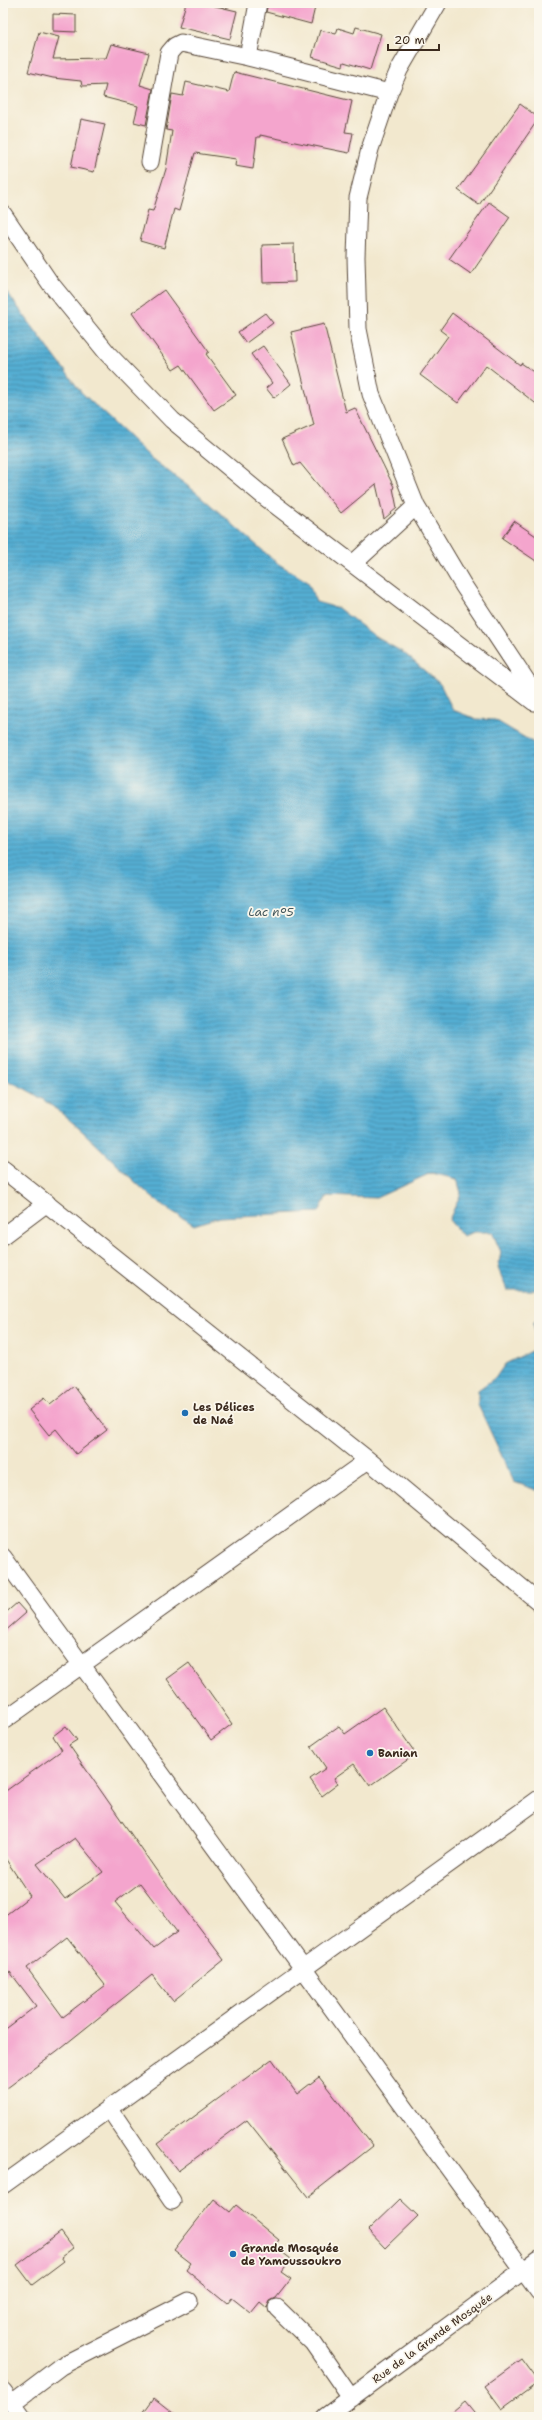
<svg xmlns="http://www.w3.org/2000/svg" width="542" height="2420" viewBox="0 0 542 2420" font-family="'Shantell Sans',sans-serif">
  <style>
    .water { fill: url(#water-rules); stroke: #486c78 }
    .building { fill: #f4a5cd; fill-rule: evenodd }
    .lines { fill: none; stroke-linecap: round; stroke-linejoin: round }
    .minor-casing { stroke: #564638; stroke-width: 19 }
    .minor { stroke: #fff; stroke-width: 17 }
    .poi-dot { fill: #1f6fb2; stroke: #fbf7ec; stroke-width: 1.5 }
    .labels { text-anchor: middle; stroke-width: 3.5; stroke-linejoin: round; paint-order: stroke }
    .poi-label { font-size: 11px; font-weight: bold; fill: #3b2a1e; stroke: #fbf7ec; text-anchor: start }
    .street-label { font-size: 11px; fill: #3b2a1e; stroke: #fbf7ec }
    .water-label { font-size: 12px; font-style: italic; fill: #44585d; stroke: #fbf7ec }
  </style>
  <defs>
    <pattern id="water-rules" width="6" height="5" patternUnits="userSpaceOnUse"><rect width="6" height="5" fill="#55aed3"/><path d="M0 2.5h6" fill="none" stroke="#488eab"/></pattern>
  </defs>
  <rect width="100%" height="100%" fill="#fbf7ec"/>
  <filter id="ink" filterUnits="userSpaceOnUse"><feTurbulence type="fractalNoise" baseFrequency=".025" numOctaves="2"/><feDisplacementMap in="SourceGraphic" scale="8" xChannelSelector="R" yChannelSelector="G"/><feConvolveMatrix kernelMatrix="1 2 1 2 8 2 1 2 1" color-interpolation-filters="sRGB"/></filter>
  <filter id="wash" filterUnits="userSpaceOnUse"><feTurbulence type="fractalNoise" baseFrequency=".012" numOctaves="4" result="noise"/><feDisplacementMap in="SourceGraphic" scale="16" xChannelSelector="R" yChannelSelector="G"/><feGaussianBlur stdDeviation="0.9" result="paint"/><feColorMatrix in="noise" values="0 0 0 0 0 0 0 0 0 0 0 0 0 0 0 0 0 1.4 0 .05"/><feComposite in="paint" operator="in"/></filter>
  <g filter="url(#wash)">
    <rect width="100%" height="100%" fill="#f2e8ce"/>
    <path class="water" d="M3,287L81,392L152,459L197,493L277,563L308,582L316,602L338,608L376,637L404,653L440,684L453,710L476,719L495,720L539,746V1290H507L498,1268L501,1252L492,1232H474L463,1236L449,1220L461,1193L457,1179L431,1173L376,1198L327,1196L319,1212L219,1217L194,1225C177,1214 158,1204 144,1190C100,1151 59,1099 3,1079Z
      M539,1317V1491L514,1482L478,1405V1390L496,1377L505,1364L539,1347L533,1323Z"/>
    <g id="blocks">
      <path class="building" d="M186,3H202L237,11L230,39L179,27Z
        M268,3H316L311,24L266,12Z
        M53,14L76,15V32L53,31Z
        M356,27L381,34L370,70L344,62L343,66L312,57L320,30L336,34L338,28L354,33Z
        M39,32L59,37L53,59L106,58L111,44L149,53L140,85L153,89L146,125L134,122L138,106L103,97L106,85L82,86L81,81L53,78L28,72Z
        M234,72L352,101L345,132L353,133L349,153L260,135V137H257L253,169L235,166L236,159L195,153L179,211L174,209L164,248L140,241L148,210L153,211L166,169L172,131L166,130L172,94L183,96L186,82L229,92Z
        M520,104L539,118L479,205L458,190Z
        M81,119L105,124L94,172L71,167Z
        M489,202L510,217L471,274L449,259Z
        M294,244L295,282L263,283L262,245Z
        M164,290L209,352L206,354L236,395L214,410L181,365L173,370L132,313Z
        M265,313L273,323L246,343L238,332Z
        M452,313L520,365L521,363L539,375V406L486,365L458,403L420,375L448,336L440,330Z
        M324,324L346,412L355,408L394,487L393,488L397,508L384,519L376,484L341,513L300,463L294,466L282,439L314,425L291,332Z
        M263,346L291,384L274,398L266,388L272,383L251,354Z
        M514,521L539,538V563L502,538Z
        M74,1386L107,1430L76,1454L56,1429L49,1435L29,1410L44,1398L50,1405Z
        M17,1603L26,1613L3,1633V1615Z
        M189,1663L232,1724L211,1740L167,1679Z
        M383,1707L416,1754L370,1786L354,1764L334,1778L338,1784L322,1796L310,1779L326,1768L311,1746L339,1726L345,1734Z
        M66,1726L77,1740L69,1745L156,1870L224,1960L173,2001L152,1975L57,2051L3,2091V2031L36,2006L10,1972L3,1977V1917L30,1896L3,1855V1793L62,1750L53,1736ZM75,1838L103,1872L65,1899L37,1864ZM140,1883L177,1932L154,1949L115,1902ZM67,1937L105,1985L63,2017L27,1968Z
        M272,2059L297,2094L319,2077L373,2146L308,2197L247,2120L178,2171L157,2144Z
        M214,2199L230,2212L236,2205L279,2240L274,2246L291,2259L281,2272L291,2279L276,2298L270,2301L267,2308L260,2302L251,2313L232,2298L227,2304L186,2270L191,2263L174,2250Z
        M400,2199L418,2216L385,2248L368,2230Z
        M61,2232L73,2248L61,2257L64,2261L32,2285L17,2265Z
        M522,2359L539,2382L502,2409L485,2386Z
        M154,2398L178,2417H140Z
        M465,2401L478,2417H446Z"/>
    </g>
  </g>
  <g filter="url(#ink)">
    <use href="#blocks" fill-opacity="0" stroke="#564638" stroke-width="1"/>
    <g class="lines">
      <g class="minor-casing">
        <path id="minor" d="M438,3L399,70L389,93L370,149L358,198L356,257L358,329L371,394L416,506L463,585L539,700
          M248,57L258,3
          M150,162L169,53L175,46L181,43L248,57L389,93
          M3,214L50,283L108,354L172,420L261,494L534,702
          M354,563L416,506
          M3,1169L368,1460L539,1602
          M3,1236L47,1203
          M3,1557L539,2292
          M3,1721L368,1460
          M109,2108L172,2201
          M3,2185L539,1799
          M277,2308L313,2343L351,2398
          M3,2391L22,2417
          M12,2403L61,2366L189,2301
          M325,2417L539,2259"/>
      </g>
      <use href="#minor" class="minor"/>
    </g>
  </g>
  <g class="poi-dot">
    <circle cx="185" cy="1413" r="4"/>
    <circle cx="370" cy="1753" r="4"/>
    <circle cx="233" cy="2254" r="4"/>
  </g>
  <g class="labels">
    <g class="poi-label">
      <text x="193" y="1411">Les Délices<tspan x="193" dy="13">de Naé</tspan></text>
      <text x="378" y="1757">Banian</text>
      <text x="241" y="2252">Grande Mosquée<tspan x="241" dy="13">de Yamoussoukro</tspan></text>
    </g>
    <g class="street-label">
      <text transform="translate(432 2338) rotate(-36)" y="4">Rue de la Grande Mosquée</text>
    </g>
    <g class="water-label">
      <text x="271" y="916">Lac n°5</text>
    </g>
  </g>
  <rect width="542" height="2420" fill="none" stroke="#fbf7ec" stroke-width="16"/>
  <path d="M388 44v6h51v-6" fill="none" stroke="#3b2a1e" stroke-width="2"/>
  <text x="394" y="44" font-size="12" fill="#3b2a1e" stroke="#fbf7ec" stroke-width="3" paint-order="stroke">20 m</text>
</svg>
